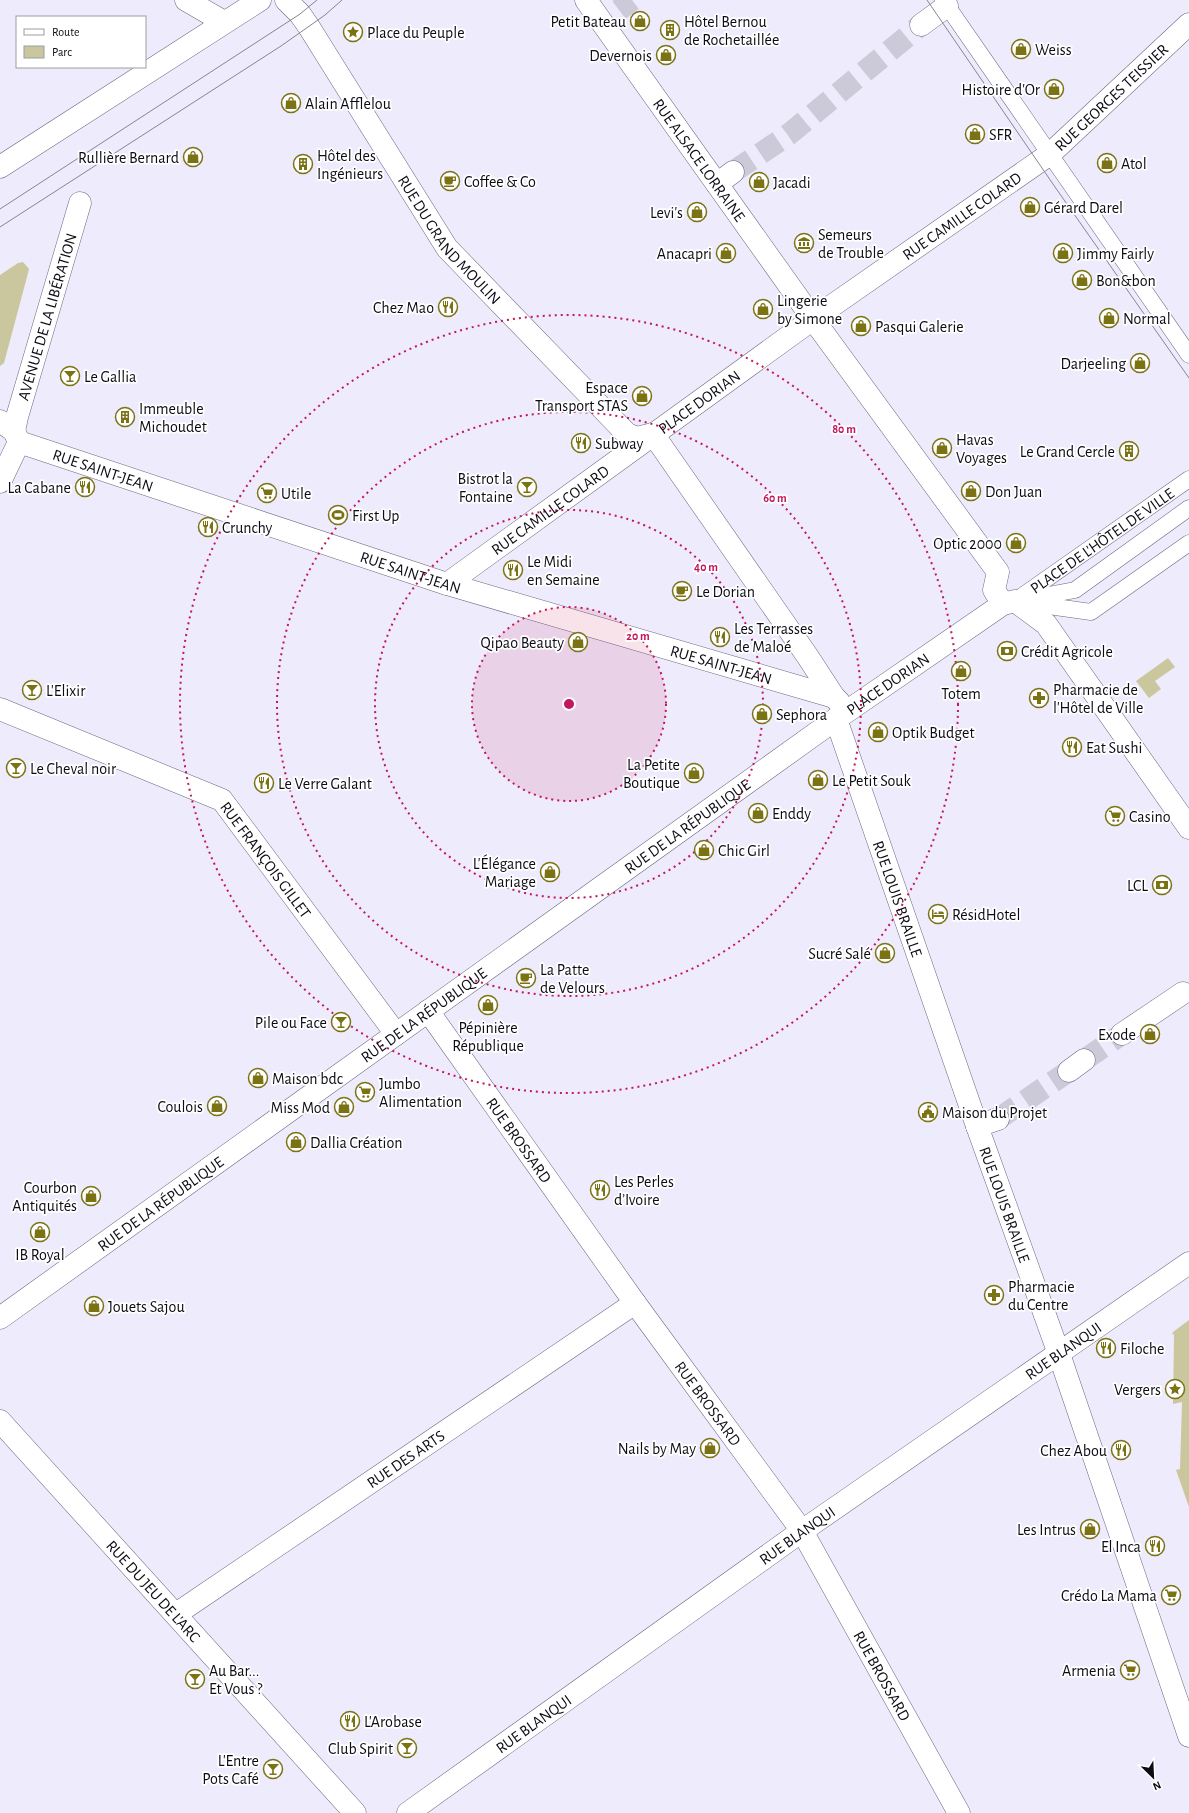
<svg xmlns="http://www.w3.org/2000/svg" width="1189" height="1813" viewBox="0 0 1189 1813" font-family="'Alegreya Sans',sans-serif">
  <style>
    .green { fill: #cac79e }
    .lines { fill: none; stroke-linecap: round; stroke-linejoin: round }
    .street-tunnel { stroke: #ccc9d9; stroke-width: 22; stroke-dasharray: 22 11; stroke-linecap: butt }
    .lane-casing { stroke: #6c6780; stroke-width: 17 }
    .street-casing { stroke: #6c6780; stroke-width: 23 }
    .lane { stroke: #fff; stroke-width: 16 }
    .street { stroke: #fff; stroke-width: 22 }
    .tram { stroke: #878592; stroke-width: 1 }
    .ring { fill: none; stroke: #c2185b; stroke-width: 2; stroke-dasharray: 2 4 }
    .labels { text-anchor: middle; stroke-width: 3.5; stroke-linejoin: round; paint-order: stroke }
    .poi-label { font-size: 16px; fill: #0d0b14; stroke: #fff; text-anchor: start }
    .street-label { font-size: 16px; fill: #0d0b14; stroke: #fff }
    .centre { fill: #c2185b; stroke: #fff; stroke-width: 2 }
    .ring-label { font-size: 12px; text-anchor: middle; font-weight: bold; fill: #c2185b; stroke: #fff; stroke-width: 3.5; stroke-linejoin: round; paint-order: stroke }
  </style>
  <rect width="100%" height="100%" fill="#eeebfc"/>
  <path class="green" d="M23,262L29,269L27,277L4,363L0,366V275L18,263Z
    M1168,658L1175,667L1155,681L1161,689L1149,698L1136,681Z
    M1189,1320V1507L1176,1470L1180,1469L1182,1402L1173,1404L1174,1334L1172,1335L1173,1332Z"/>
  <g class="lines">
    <path class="street-tunnel" d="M619,10L632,0
      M733,172L788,135L921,25
      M1084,1060L1122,1034
      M998,1119L1069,1071"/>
    <g class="lane-casing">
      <g id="lane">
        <path d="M943,0L1189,355"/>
        <path d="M1021,600L1075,590L1189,508"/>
        <path id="s1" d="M1015,601L1189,479"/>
        <path d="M1027,603L1091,612L1189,543"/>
      </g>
    </g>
    <g class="street-casing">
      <g id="street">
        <path d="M186,0L224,22"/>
        <path id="s2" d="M286,0L300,14L309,27L447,248L627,434L637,438L653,434"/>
        <path id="s3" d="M586,0L813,319L998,572L994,590L1003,604"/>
        <path d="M921,25L947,6"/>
        <path d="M0,167L260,0"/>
        <path d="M717,184L733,172"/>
        <path id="s4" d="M0,421L14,431L19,442L447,584L834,697"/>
        <path id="s5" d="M14,431L17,417L80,203"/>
        <path d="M653,434L808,657L834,697L839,702"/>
        <path d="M0,482L19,442"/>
        <path id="s6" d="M447,584L813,319L1050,154L1189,24"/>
        <path id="s7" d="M0,709L222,800L396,1034"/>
        <path id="s8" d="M836,719L977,1126L1059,1354L1189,1736"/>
        <path id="s9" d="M428,1011L635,1303L802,1531L959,1813"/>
        <path d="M1122,1034L1183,993"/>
        <path d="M1069,1071L1084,1060"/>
        <path d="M977,1126L998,1119"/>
        <path id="s10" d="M0,1318L836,719L1003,604L1015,601L1046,624L1189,828"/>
        <path id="s11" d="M0,1421L355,1813"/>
        <path id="s12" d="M176,1614L635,1303"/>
        <path id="s13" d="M408,1813L802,1531L1189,1263"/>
      </g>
    </g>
    <use href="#lane" class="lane"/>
    <use href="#street" class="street"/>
    <path class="tram" d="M927,0L1055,187L1189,378
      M0,209L300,14L317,0
      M0,227L281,46L325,15L342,0"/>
  </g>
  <circle cx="569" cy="704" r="97" fill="#c2185b" fill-opacity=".12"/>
  <g class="ring">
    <circle cx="569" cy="704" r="97"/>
    <circle cx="569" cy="704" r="194"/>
    <circle cx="569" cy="704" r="292"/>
    <circle cx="569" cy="704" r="389"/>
  </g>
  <defs>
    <g id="shop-ring" transform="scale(1)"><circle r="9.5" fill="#fff" stroke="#7b7214" stroke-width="1.5"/><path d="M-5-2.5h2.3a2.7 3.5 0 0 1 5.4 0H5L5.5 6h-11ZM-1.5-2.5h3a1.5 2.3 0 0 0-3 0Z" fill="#7b7214"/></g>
    <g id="building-ring" transform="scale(1)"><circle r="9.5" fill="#fff" stroke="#7b7214" stroke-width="1.5"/><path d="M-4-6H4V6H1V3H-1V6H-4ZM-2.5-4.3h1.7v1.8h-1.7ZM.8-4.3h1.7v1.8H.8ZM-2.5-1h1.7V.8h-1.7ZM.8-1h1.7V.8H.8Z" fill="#7b7214"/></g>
    <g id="sight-ring" transform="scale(1)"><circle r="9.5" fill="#fff" stroke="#7b7214" stroke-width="1.5"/><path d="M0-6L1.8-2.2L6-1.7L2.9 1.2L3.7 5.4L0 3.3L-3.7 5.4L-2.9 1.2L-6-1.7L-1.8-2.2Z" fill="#7b7214"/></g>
    <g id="cafe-ring" transform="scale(1)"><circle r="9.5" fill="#fff" stroke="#7b7214" stroke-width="1.5"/><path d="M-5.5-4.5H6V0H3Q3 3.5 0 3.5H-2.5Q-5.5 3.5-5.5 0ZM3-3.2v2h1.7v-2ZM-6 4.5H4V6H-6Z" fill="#7b7214"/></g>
    <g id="museum-ring" transform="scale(1)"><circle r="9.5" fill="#fff" stroke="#7b7214" stroke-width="1.5"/><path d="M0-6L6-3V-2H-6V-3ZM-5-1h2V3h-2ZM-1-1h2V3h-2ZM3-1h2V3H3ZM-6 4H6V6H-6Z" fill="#7b7214"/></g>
    <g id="restaurant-ring" transform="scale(1)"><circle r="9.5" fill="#fff" stroke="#7b7214" stroke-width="1.5"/><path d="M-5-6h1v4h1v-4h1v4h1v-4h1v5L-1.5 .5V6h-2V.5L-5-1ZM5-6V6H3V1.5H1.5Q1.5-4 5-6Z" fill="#7b7214"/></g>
    <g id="bar-ring" transform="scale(1)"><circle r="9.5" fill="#fff" stroke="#7b7214" stroke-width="1.5"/><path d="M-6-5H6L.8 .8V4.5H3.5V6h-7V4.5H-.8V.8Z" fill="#7b7214"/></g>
    <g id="supermarket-ring" transform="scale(1)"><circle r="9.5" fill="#fff" stroke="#7b7214" stroke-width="1.5"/><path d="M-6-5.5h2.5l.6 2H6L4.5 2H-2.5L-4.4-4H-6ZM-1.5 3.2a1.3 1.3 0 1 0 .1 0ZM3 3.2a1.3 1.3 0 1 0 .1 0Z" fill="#7b7214"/></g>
    <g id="stadium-ring" transform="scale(1)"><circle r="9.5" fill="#fff" stroke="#7b7214" stroke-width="1.5"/><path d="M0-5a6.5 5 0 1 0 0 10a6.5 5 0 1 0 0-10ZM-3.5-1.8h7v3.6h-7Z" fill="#7b7214"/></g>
    <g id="bank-ring" transform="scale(1)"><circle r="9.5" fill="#fff" stroke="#7b7214" stroke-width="1.5"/><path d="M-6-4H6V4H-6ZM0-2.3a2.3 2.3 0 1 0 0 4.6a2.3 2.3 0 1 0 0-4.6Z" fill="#7b7214"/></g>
    <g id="pharmacy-ring" transform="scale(1)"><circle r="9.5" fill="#fff" stroke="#7b7214" stroke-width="1.5"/><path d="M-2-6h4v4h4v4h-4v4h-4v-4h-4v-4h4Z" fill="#7b7214"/></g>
    <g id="hotel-ring" transform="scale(1)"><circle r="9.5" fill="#fff" stroke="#7b7214" stroke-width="1.5"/><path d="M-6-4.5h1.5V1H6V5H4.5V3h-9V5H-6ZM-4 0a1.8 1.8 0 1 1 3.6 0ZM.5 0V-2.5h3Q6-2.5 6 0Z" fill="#7b7214"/></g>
    <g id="civic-ring" transform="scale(1)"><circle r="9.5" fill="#fff" stroke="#7b7214" stroke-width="1.5"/><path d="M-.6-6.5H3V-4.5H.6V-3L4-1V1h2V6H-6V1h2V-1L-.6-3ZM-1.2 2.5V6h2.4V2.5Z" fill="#7b7214"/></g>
  </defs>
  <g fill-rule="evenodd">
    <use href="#shop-ring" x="640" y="21"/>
    <use href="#building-ring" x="670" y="30"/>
    <use href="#sight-ring" x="353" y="32"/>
    <use href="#shop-ring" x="1021" y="49"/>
    <use href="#shop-ring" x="666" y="55"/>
    <use href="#shop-ring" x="1054" y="89"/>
    <use href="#shop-ring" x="291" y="103"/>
    <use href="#shop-ring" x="975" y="134"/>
    <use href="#shop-ring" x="193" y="157"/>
    <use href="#shop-ring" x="1107" y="163"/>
    <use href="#building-ring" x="303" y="164"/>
    <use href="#cafe-ring" x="450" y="181"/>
    <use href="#shop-ring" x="759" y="182"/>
    <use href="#shop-ring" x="1030" y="207"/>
    <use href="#shop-ring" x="697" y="212"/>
    <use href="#museum-ring" x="804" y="243"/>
    <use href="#shop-ring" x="726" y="253"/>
    <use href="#shop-ring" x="1063" y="253"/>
    <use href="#shop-ring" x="1082" y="280"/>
    <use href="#restaurant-ring" x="448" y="307"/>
    <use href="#shop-ring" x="763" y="309"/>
    <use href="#shop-ring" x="1109" y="318"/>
    <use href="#shop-ring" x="861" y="326"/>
    <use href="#shop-ring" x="1140" y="363"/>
    <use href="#bar-ring" x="70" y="376"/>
    <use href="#shop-ring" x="642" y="396"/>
    <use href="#building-ring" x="125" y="417"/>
    <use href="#restaurant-ring" x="581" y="443"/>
    <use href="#shop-ring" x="942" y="448"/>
    <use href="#building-ring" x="1129" y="451"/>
    <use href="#restaurant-ring" x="85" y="487"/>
    <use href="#bar-ring" x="527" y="487"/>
    <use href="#shop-ring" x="971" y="491"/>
    <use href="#supermarket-ring" x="267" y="493"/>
    <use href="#stadium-ring" x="338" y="515"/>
    <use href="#restaurant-ring" x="208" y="527"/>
    <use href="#shop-ring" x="1016" y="543"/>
    <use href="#restaurant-ring" x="513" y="570"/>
    <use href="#cafe-ring" x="682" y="591"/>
    <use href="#restaurant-ring" x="720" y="637"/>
    <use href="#shop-ring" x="578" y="642"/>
    <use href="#bank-ring" x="1007" y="651"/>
    <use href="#shop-ring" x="961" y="671"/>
    <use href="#bar-ring" x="32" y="690"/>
    <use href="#pharmacy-ring" x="1039" y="698"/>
    <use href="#shop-ring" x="762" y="714"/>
    <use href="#shop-ring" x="878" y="732"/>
    <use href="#restaurant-ring" x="1072" y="747"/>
    <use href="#bar-ring" x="16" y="768"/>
    <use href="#shop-ring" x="694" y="773"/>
    <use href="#shop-ring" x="818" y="780"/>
    <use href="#restaurant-ring" x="264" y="783"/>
    <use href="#shop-ring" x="758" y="813"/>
    <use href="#supermarket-ring" x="1115" y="816"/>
    <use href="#shop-ring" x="704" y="850"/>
    <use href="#shop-ring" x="550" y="872"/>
    <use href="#bank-ring" x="1162" y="885"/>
    <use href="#hotel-ring" x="938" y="914"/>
    <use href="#shop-ring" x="885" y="953"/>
    <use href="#cafe-ring" x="526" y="978"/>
    <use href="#shop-ring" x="488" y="1005"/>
    <use href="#bar-ring" x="341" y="1022"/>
    <use href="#shop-ring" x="1150" y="1034"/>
    <use href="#shop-ring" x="258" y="1078"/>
    <use href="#supermarket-ring" x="365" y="1092"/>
    <use href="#shop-ring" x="217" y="1106"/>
    <use href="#shop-ring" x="344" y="1107"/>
    <use href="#civic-ring" x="928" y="1112"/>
    <use href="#shop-ring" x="296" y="1142"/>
    <use href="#restaurant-ring" x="600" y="1190"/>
    <use href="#shop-ring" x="91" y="1196"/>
    <use href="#shop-ring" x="40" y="1232"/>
    <use href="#pharmacy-ring" x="994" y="1295"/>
    <use href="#shop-ring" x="94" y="1306"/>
    <use href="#restaurant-ring" x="1106" y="1348"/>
    <use href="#sight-ring" x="1175" y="1389"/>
    <use href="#shop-ring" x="710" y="1448"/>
    <use href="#restaurant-ring" x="1121" y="1450"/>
    <use href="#shop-ring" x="1090" y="1529"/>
    <use href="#restaurant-ring" x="1155" y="1546"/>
    <use href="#supermarket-ring" x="1171" y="1595"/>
    <use href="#supermarket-ring" x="1130" y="1670"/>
    <use href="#bar-ring" x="195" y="1679"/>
    <use href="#restaurant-ring" x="350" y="1721"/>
    <use href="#bar-ring" x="407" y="1748"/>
    <use href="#bar-ring" x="273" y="1769"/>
  </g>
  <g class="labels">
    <g class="poi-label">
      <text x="626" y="27" text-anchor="end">Petit Bateau</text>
      <text x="684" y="27">Hôtel Bernou<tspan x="684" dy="18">de Rochetaillée</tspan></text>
      <text x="367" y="38">Place du Peuple</text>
      <text x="1035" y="55">Weiss</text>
      <text x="652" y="61" text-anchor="end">Devernois</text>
      <text x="1040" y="95" text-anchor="end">Histoire d'Or</text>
      <text x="305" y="109">Alain Afflelou</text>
      <text x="989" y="140">SFR</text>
      <text x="317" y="161">Hôtel des<tspan x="317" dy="18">Ingénieurs</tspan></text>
      <text x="179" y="163" text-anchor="end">Rullière Bernard</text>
      <text x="1121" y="169">Atol</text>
      <text x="464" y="187">Coffee &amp; Co</text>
      <text x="773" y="188">Jacadi</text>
      <text x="1044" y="213">Gérard Darel</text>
      <text x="683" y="218" text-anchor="end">Levi's</text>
      <text x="818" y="240">Semeurs<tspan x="818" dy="18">de Trouble</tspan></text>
      <text x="712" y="259" text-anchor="end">Anacapri</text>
      <text x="1077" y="259">Jimmy Fairly</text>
      <text x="1096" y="286">Bon&amp;bon</text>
      <text x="777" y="306">Lingerie<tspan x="777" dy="18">by Simone</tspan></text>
      <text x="434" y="313" text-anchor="end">Chez Mao</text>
      <text x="1123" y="324">Normal</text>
      <text x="875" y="332">Pasqui Galerie</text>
      <text x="1126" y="369" text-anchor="end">Darjeeling</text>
      <text x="84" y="382">Le Gallia</text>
      <text x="628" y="393" text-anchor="end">Espace<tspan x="628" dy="18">Transport STAS</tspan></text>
      <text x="139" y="414">Immeuble<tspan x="139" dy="18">Michoudet</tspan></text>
      <text x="956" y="445">Havas<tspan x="956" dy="18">Voyages</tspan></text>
      <text x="595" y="449">Subway</text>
      <text x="1115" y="457" text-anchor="end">Le Grand Cercle</text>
      <text x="513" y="484" text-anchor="end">Bistrot la<tspan x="513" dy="18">Fontaine</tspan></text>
      <text x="71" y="493" text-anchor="end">La Cabane</text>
      <text x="985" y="497">Don Juan</text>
      <text x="281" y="499">Utile</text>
      <text x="352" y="521">First Up</text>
      <text x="222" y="533">Crunchy</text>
      <text x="1002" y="549" text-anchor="end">Optic 2000</text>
      <text x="527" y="567">Le Midi<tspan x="527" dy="18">en Semaine</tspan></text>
      <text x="696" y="597">Le Dorian</text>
      <text x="734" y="634">Les Terrasses<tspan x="734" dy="18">de Maloé</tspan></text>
      <text x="564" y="648" text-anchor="end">Qipao Beauty</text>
      <text x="1021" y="657">Crédit Agricole</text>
      <text x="1053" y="695">Pharmacie de<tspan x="1053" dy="18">l'Hôtel de Ville</tspan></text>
      <text x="46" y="696">L'Elixir</text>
      <text x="961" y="699" text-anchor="middle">Totem</text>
      <text x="776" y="720">Sephora</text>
      <text x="892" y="738">Optik Budget</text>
      <text x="1086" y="753">Eat Sushi</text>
      <text x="680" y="770" text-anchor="end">La Petite<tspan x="680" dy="18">Boutique</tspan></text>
      <text x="30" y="774">Le Cheval noir</text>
      <text x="832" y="786">Le Petit Souk</text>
      <text x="278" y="789">Le Verre Galant</text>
      <text x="772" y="819">Enddy</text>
      <text x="1129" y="822">Casino</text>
      <text x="718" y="856">Chic Girl</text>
      <text x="536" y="869" text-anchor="end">L'Élégance<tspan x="536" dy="18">Mariage</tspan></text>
      <text x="1148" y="891" text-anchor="end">LCL</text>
      <text x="952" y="920">RésidHotel</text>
      <text x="871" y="959" text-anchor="end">Sucré Salé</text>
      <text x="540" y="975">La Patte<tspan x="540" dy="18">de Velours</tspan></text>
      <text x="327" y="1028" text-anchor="end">Pile ou Face</text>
      <text x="488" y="1033" text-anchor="middle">Pépinière<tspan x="488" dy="18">République</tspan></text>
      <text x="1136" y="1040" text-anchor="end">Exode</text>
      <text x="272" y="1084">Maison bdc</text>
      <text x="379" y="1089">Jumbo<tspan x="379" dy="18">Alimentation</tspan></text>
      <text x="203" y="1112" text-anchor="end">Coulois</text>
      <text x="330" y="1113" text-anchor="end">Miss Mod</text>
      <text x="942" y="1118">Maison du Projet</text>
      <text x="310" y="1148">Dallia Création</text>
      <text x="614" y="1187">Les Perles<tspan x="614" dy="18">d’Ivoire</tspan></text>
      <text x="77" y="1193" text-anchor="end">Courbon<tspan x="77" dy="18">Antiquités</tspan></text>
      <text x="40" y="1260" text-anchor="middle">IB Royal</text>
      <text x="1008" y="1292">Pharmacie<tspan x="1008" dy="18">du Centre</tspan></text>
      <text x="108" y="1312">Jouets Sajou</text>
      <text x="1120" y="1354">Filoche</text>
      <text x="1161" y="1395" text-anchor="end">Vergers</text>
      <text x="696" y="1454" text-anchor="end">Nails by May</text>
      <text x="1107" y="1456" text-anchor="end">Chez Abou</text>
      <text x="1076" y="1535" text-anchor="end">Les Intrus</text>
      <text x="1141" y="1552" text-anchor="end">El Inca</text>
      <text x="1157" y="1601" text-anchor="end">Crédo La Mama</text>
      <text x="209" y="1676">Au Bar...<tspan x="209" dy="18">Et Vous ?</tspan></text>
      <text x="1116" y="1676" text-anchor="end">Armenia</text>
      <text x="364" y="1727">L'Arobase</text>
      <text x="393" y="1754" text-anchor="end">Club Spirit</text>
      <text x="259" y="1766" text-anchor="end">L'Entre<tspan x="259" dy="18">Pots Café</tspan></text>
    </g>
    <g class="street-label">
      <text dy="6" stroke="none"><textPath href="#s6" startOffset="824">RUE GEORGES TEISSIER</textPath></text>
      <text dy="6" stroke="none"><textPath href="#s3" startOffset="196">RUE ALSACE LORRAINE</textPath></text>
      <text dy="6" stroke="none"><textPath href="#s6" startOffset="633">RUE CAMILLE COLARD</textPath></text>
      <text dy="6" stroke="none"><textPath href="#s2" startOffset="291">RUE DU GRAND MOULIN</textPath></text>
      <text dy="6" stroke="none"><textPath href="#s5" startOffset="119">AVENUE DE LA LIBÉRATION</textPath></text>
      <text dy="6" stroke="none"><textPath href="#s6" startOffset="311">PLACE DORIAN</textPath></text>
      <text dy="6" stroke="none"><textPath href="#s4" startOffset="118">RUE SAINT-JEAN</textPath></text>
      <text dy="6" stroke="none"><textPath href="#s6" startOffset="127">RUE CAMILLE COLARD</textPath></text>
      <text dy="6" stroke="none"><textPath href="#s1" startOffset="106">PLACE DE L'HÔTEL DE VILLE</textPath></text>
      <text dy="6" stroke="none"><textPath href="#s4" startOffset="442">RUE SAINT-JEAN</textPath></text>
      <text dy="6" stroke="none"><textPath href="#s4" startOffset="766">RUE SAINT-JEAN</textPath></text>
      <text dy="6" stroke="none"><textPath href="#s10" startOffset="1091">PLACE DORIAN</textPath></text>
      <text dy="6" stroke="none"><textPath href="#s10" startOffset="845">RUE DE LA RÉPUBLIQUE</textPath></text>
      <text dy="6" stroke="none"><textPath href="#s7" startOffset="314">RUE FRANÇOIS GILLET</textPath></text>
      <text dy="6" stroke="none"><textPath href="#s8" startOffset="190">RUE LOUIS BRAILLE</textPath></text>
      <text dy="6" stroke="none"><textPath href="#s10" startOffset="521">RUE DE LA RÉPUBLIQUE</textPath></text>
      <text dy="6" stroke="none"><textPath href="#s9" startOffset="158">RUE BROSSARD</textPath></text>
      <text dy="6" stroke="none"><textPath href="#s10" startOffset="197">RUE DE LA RÉPUBLIQUE</textPath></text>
      <text dy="6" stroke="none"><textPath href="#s8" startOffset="514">RUE LOUIS BRAILLE</textPath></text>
      <text dy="6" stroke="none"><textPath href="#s13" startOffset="802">RUE BLANQUI</textPath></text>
      <text dy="6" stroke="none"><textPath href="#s9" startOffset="482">RUE BROSSARD</textPath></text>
      <text dy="6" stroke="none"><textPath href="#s12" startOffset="277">RUE DES ARTS</textPath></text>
      <text dy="6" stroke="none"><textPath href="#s13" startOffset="478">RUE BLANQUI</textPath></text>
      <text dy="6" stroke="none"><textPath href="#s11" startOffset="229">RUE DU JEU DE L'ARC</textPath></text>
      <text dy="6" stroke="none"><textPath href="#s9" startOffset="806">RUE BROSSARD</textPath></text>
      <text dy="6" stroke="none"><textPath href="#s13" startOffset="154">RUE BLANQUI</textPath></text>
    </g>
  </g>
  <circle cx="569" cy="704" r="6" class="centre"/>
  <g class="ring-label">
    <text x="844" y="433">80 m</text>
    <text x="775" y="502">60 m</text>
    <text x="706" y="571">40 m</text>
    <text x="638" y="640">20 m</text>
  </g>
  <rect x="16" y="16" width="130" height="52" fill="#ffffff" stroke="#9e9da1"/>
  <rect x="24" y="29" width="20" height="6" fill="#ffffff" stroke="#9e9da1"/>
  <text x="52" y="36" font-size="12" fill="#0d0b14">Route</text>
  <rect x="24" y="46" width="20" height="12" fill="#cac79e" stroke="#9e9da1"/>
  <text x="52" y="56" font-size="12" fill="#0d0b14">Parc</text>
  <g transform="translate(1153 1777) rotate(156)" stroke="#ffffff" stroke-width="3" paint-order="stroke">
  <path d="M0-3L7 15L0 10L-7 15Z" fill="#0d0b14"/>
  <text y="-6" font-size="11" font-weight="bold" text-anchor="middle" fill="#0d0b14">N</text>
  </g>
</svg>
